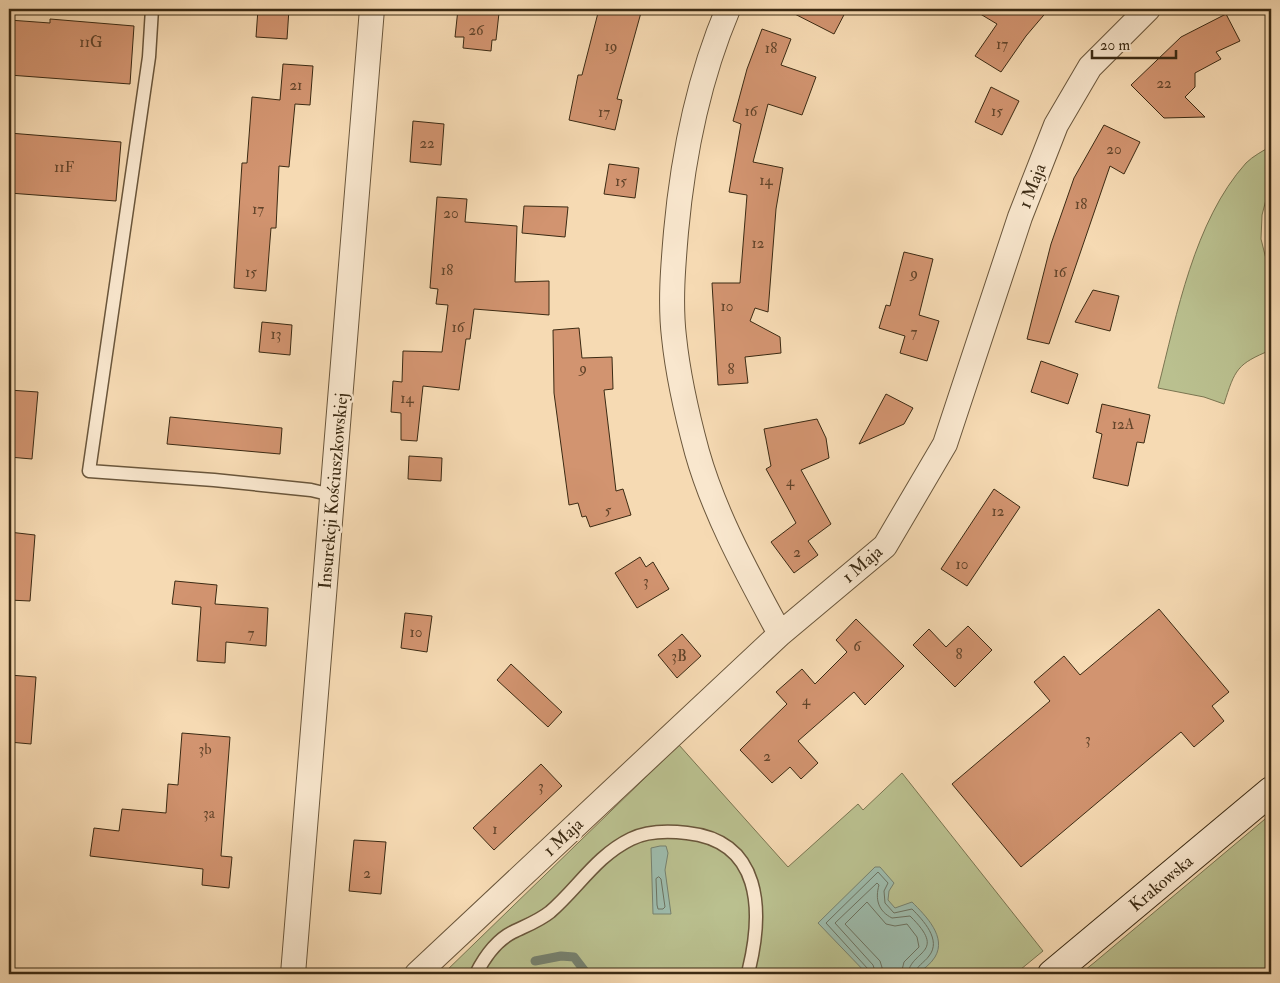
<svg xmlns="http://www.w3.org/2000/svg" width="1280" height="983" viewBox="0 0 1280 983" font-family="'IM FELL Double Pica',serif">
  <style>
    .green { fill: #bac08f; stroke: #7a7551 }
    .water { fill: #9dbbac; stroke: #76816f }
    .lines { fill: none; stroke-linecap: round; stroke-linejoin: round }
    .shore { stroke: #6c7260; stroke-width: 1 }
    .stream { stroke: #76816f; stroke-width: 9 }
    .building { fill: #d29470; stroke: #3b2a13 }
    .lane-casing { stroke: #6a563b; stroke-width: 15 }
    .street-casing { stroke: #6a563b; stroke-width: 26 }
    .secondary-casing { stroke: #3b2a13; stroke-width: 30 }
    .lane { stroke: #f9e7ce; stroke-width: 12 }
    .street { stroke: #f9e7ce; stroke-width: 24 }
    .secondary { stroke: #f9e7ce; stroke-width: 28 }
    .labels { text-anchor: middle; stroke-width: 5; stroke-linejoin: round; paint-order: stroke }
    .number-label { font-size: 15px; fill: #61442a }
    .street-label { font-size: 18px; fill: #3b2a13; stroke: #f9e7ce }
  </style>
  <rect width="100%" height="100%" fill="#f6dab3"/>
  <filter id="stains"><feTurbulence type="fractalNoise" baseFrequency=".004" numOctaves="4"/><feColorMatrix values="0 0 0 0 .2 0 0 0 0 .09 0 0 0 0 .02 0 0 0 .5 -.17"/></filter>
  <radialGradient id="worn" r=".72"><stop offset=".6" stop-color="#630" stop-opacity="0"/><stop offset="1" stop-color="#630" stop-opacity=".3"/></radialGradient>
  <path class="green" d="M1271,146V193L1268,192L1262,215L1261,239L1271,279V350C1237,364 1235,369 1224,404L1204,397L1158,388C1177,314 1194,221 1246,163C1253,156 1263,151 1271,146Z
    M679,745L788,867L858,804L863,810L902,773L1043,951L1015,974H443Z
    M1271,814V974H1080L1095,962Z"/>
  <path class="water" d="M660,846H666L668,853L665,870L671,914H653L651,848Z
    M875,867H880L894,883L889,891L888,900L895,908L912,902C926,916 947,937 935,957C931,964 923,969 918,974H867L818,923Z"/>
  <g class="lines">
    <path class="shore" d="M659,877L661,879L665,907L663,909H658L657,905L656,879Z
      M870,974L868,969L826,923L878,872L888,883L884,891L885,903L894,913L912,909C923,920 942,940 929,956C924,963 916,966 915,974
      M876,974L873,965L835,923L877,883L879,885C875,899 878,911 892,918L910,916C949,954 910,950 908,974
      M884,974L880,961L845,924L867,902L886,924L895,926L907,924L917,937L919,947L904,962L901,974"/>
    <path class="stream" d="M535,961L561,956L574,957L587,974"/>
  </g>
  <path class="building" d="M258,9H289L287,39L256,37Z
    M458,9L499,13L496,40H492L491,51L463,48L464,37H455Z
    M599,9H642L617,99L622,100L615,130L569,120L578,75H582Z
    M785,9H847L834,34Z
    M972,9H1049L1026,36L1001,72L975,56L997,24Z
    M1226,14L1240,41L1216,52L1221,59L1195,73V87L1185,97L1205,117L1164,118L1131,85L1181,37Z
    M50,19L134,26L130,84L9,75V20L50,23Z
    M762,29L791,39L781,65L816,77L802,115L768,104L753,162L783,168L776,209L768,312L755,308L750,321L780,337L781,353L745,357L748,383L718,385L712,283H740L747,195L729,192L741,124L733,121L747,69Z
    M283,64L313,66L310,105L295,104L289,167L279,166L276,228H271L266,291L234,288L242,163H247L252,97L280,100Z
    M991,87L1019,101L1002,135L975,122Z
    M413,121L444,124L441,165L410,162Z
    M1104,125L1140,142L1124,174L1110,166L1049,344L1027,339L1051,244L1074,178Z
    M9,133L121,142L116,201L9,193Z
    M609,164L639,168L635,198L604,194Z
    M437,197L467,199L465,222L517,226L515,282L549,281V315L474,309L470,339H466L459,390L423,386L417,441L401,440V413L391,412L393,381L402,382L403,351L442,352L448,305L436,304L438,289L430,288Z
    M524,206L568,207L565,237L522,233Z
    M904,252L933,259L919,315L939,321L927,361L900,353L905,336L879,328L886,305L890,306Z
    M1093,290L1119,296L1110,331L1075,322Z
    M262,322L292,325L290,355L259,352Z
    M579,328L582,358L612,357L613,389L604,390L616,491L623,489L631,515L590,527L586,516L582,517L578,503L569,505L554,393L553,330Z
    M1041,361L1078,374L1068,404L1031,392Z
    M9,390L38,392L32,459L9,457Z
    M886,394L913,408L904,424L859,444Z
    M1102,404L1150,415L1144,443L1137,442L1128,486L1093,478L1102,434L1096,432Z
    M170,417L282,428L280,454L167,444Z
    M817,419L826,438L829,458L801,470L831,524L808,541L818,555L794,573L771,542L796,523L766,469L771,466L764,429Z
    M409,456L442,458L441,481L408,479Z
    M994,489L1020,507L967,586L941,569Z
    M9,532L35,535L30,601L9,600Z
    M640,557L646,567L653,562L669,589L637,608L615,573Z
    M175,581L217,585L215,604L268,608L266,646L226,642L225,663L197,661L201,607L172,604Z
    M1159,609L1229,692L1212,706L1224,721L1194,747L1181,732L1021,867L952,784L1050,701L1034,682L1064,656L1080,675Z
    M405,613L432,616L427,652L401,648Z
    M856,619L904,666L865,705L854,692L798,741L818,763L801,779L790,767L772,783L740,750L787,704L776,692L802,669L815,684L847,652L836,640Z
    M968,626L992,650L955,687L913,645L929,629L946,647Z
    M682,634L701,656L677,678L658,655Z
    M511,664L562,712L548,727L497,680Z
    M9,675L36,677L31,744L9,742Z
    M182,733L230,737L221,856L232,857L229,888L202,885L203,869L90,856L94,828L119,831L122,809L166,813L168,784L178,785Z
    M541,764L562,786L494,850L473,828Z
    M354,840L386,842L381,894L349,891Z"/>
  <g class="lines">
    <g class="lane-casing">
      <path id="lane" d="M152,9L149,57L89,471L214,480L311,490L332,495
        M476,974C484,958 497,940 513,932C525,926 539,921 550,912C578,888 596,856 631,839C647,831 670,831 687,833C762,841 763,911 749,969"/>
    </g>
    <g class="street-casing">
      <path id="street" d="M728,9C698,80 683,155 676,232C673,267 670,303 674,337C678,376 687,415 697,452C715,516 749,576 780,634
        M293,974L372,9
        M417,974L780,634L885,546L945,444L1020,217L1056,125L1090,67L1148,9"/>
    </g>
    <g class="secondary-casing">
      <path id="secondary" d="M1052,974L1271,791"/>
    </g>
    <use href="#lane" class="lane"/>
    <use href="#street" class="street"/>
    <use href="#secondary" class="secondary"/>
  </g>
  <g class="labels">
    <g class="number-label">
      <text x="476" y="35">26</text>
      <text x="91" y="47">11G</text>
      <text x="1002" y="49">17</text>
      <text x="611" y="51">19</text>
      <text x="771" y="53">18</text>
      <text x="1164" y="88">22</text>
      <text x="296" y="90">21</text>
      <text x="751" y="116">16</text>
      <text x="997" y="116">15</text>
      <text x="604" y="117">17</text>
      <text x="427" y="148">22</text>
      <text x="1114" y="154">20</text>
      <text x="64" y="172">11F</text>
      <text x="766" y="185">14</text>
      <text x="621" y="186">15</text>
      <text x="1081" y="209">18</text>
      <text x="258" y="214">17</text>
      <text x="451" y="218">20</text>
      <text x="758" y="248">12</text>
      <text x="447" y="275">18</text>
      <text x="251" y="277">15</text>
      <text x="1060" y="277">16</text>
      <text x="914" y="278">9</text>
      <text x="727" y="311">10</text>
      <text x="458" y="332">16</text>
      <text x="914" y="337">7</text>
      <text x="276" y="339">13</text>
      <text x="583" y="373">9</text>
      <text x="731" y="374">8</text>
      <text x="407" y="403">14</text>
      <text x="1123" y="429">12A</text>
      <text x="790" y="486">4</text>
      <text x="608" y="515">5</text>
      <text x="998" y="516">12</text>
      <text x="797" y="557">2</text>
      <text x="962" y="569">10</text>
      <text x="646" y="586">3</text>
      <text x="416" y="637">10</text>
      <text x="251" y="638">7</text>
      <text x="857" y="651">6</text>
      <text x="959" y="659">8</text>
      <text x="679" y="661">3B</text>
      <text x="806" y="705">4</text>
      <text x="1088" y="744">3</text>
      <text x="205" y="754">3b</text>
      <text x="767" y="761">2</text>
      <text x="541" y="791">3</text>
      <text x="209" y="818">3a</text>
      <text x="495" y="834">1</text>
      <text x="367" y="878">2</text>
    </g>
    <g class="street-label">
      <text transform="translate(1032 186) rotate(-69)" y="6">1 Maja</text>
      <text transform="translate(333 491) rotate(-85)" y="6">Insurekcji Kościuszkowskiej</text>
      <text transform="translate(862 564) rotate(-41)" y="6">1 Maja</text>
      <text transform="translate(563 837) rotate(-43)" y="6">1 Maja</text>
      <text transform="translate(1161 883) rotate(-40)" y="6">Krakowska</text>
    </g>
  </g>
  <rect width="1280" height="983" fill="none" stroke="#f6dab3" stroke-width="30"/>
  <rect x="10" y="10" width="1260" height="963" fill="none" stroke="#3b2a13" stroke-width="2.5"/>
  <rect x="15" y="15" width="1250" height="953" fill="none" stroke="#3b2a13"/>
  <path d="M1092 50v8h84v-8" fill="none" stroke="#3b2a13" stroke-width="2.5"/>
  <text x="1100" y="50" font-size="15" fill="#3b2a13" stroke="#f9e7ce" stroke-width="4" paint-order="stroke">20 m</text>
  <rect width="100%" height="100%" filter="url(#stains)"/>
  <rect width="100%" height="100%" fill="url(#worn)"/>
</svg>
